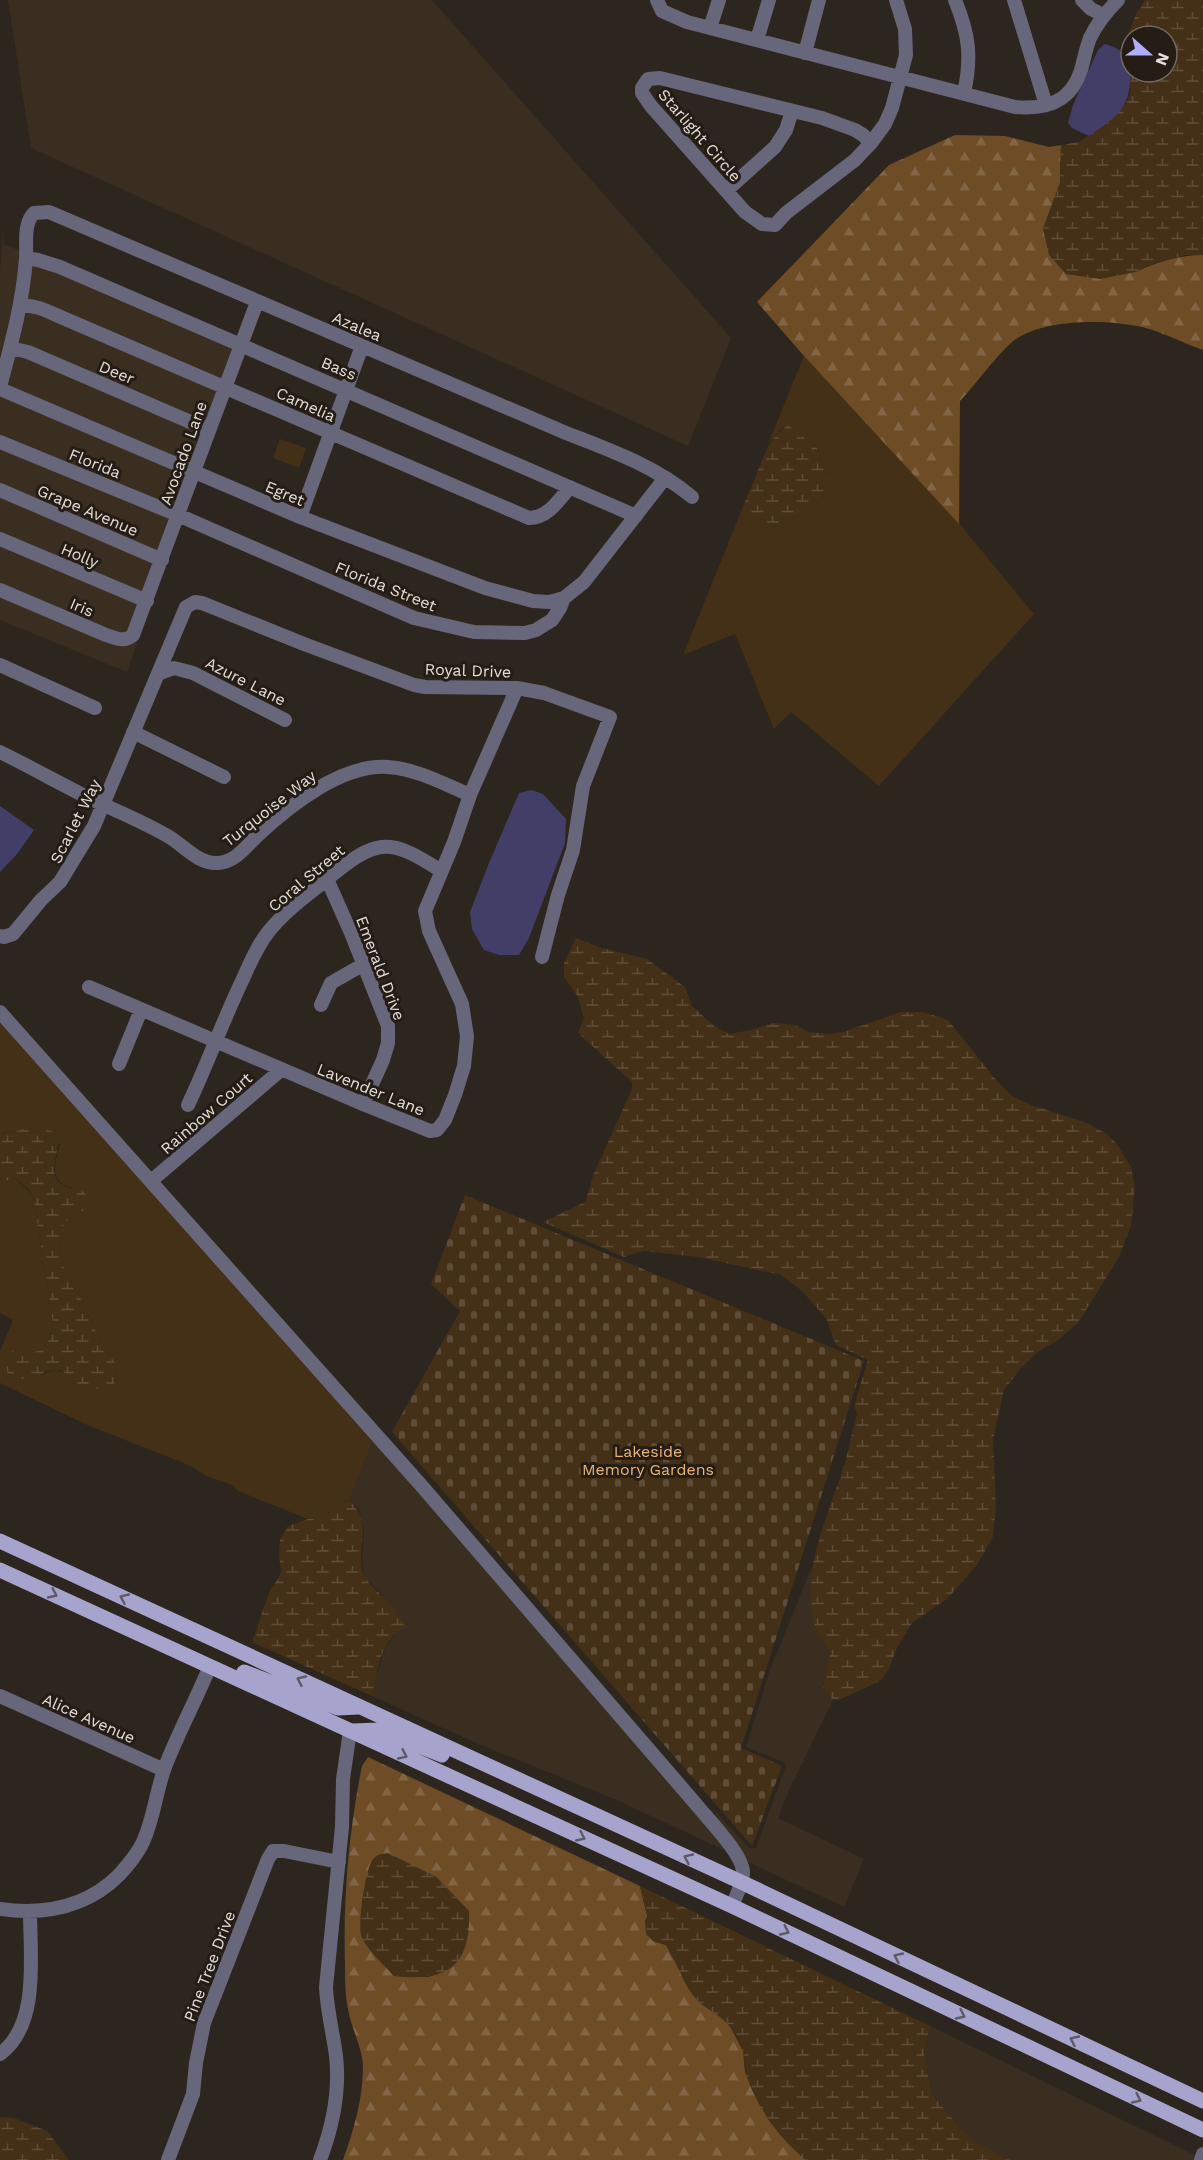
<svg xmlns="http://www.w3.org/2000/svg" width="1203" height="2160" viewBox="0 0 1203 2160" font-family="'Work Sans',sans-serif">
  <style>
    .built { fill: #3a2e21 }
    .green { fill: #442f17 }
    .forest { fill: url(#forest-firs); fill-rule: evenodd }
    .wetland { fill: url(#wetland-marsh) }
    .cemetery { fill: url(#cemetery-stones) }
    .water { fill: #423e68 }
    .lines { fill: none; stroke-linecap: round; stroke-linejoin: round }
    .minor { stroke: #67667a; stroke-width: 14 }
    .major { stroke: #a6a4cd; stroke-width: 15 }
    .oneway { stroke: #5e5968 }
    .labels { text-anchor: middle; stroke-width: 6; stroke-linejoin: round; paint-order: stroke }
    .street-label { font-size: 16px; fill: #e4dfd9; stroke: #241c15 }
    .park-label { font-size: 16px; fill: #eab477; stroke: #241c15 }
  </style>
  <defs>
    <pattern id="forest-firs" width="22" height="20" patternUnits="userSpaceOnUse" patternTransform="scale(1.5)"><rect width="22" height="20" fill="#6d4c26"/><path d="M5 1l3.5 6h-7zM16 11l3.5 6h-7z" fill="#826545"/></pattern>
    <pattern id="wetland-marsh" width="20" height="14" patternUnits="userSpaceOnUse" patternTransform="scale(1.5)"><rect width="20" height="14" fill="#442f17"/><path d="M1 5h8M5 5V1M11 12h8M15 12V8" fill="none" stroke="#5f4d38"/></pattern>
    <pattern id="cemetery-stones" width="16" height="16" patternUnits="userSpaceOnUse" patternTransform="scale(1.5)"><rect width="16" height="16" fill="#442f17"/><path d="M2 7V4a2 2 0 0 1 4 0v3zM10 15v-3a2 2 0 0 1 4 0v3z" fill="#5f4d38"/></pattern>
  </defs>
  <rect width="100%" height="100%" fill="#2d261e"/>
  <path class="built" d="M8,0H432L731,338L688,446L31,148Z
    M3,228L4,244L243,347L127,672L0,620V272Z
    M374,1438L458,1534L728,1852L619,1801L474,1742L374,1697L377,1675L386,1646L400,1629L408,1625L397,1614L395,1607L365,1578L362,1563L364,1527L359,1509L349,1501Z
    M813,1564L811,1600L819,1636L830,1654L823,1688L833,1700L789,1790L778,1818L864,1859L844,1907L744,1860L714,1819L716,1812L749,1848H756L786,1766L783,1762L746,1747L770,1670Z
    M930,2026L1203,2159V2160H1010L975,2141L961,2129L932,2094L924,2053Z"/>
  <path class="green" d="M804,356L953,516L1034,614L879,786L791,712L774,729L735,634L683,655L740,514L751,522L762,518L772,526L779,527L786,521L812,511L827,490V476L817,448L787,425L780,430L768,444Z
    M280,439L306,448L299,468L273,458Z
    M0,1019L374,1438L349,1501L341,1502L321,1519H308L238,1491L232,1485L207,1476L186,1464L85,1424L0,1383V1351L13,1320L0,1313V1178L6,1181L14,1178L33,1195L53,1323C52,1339 44,1354 26,1353L35,1380C56,1365 61,1368 79,1385L115,1383L117,1366L100,1340L78,1293L66,1275L59,1254L60,1231L65,1223L75,1214L83,1211L71,1187C48,1183 55,1161 60,1144L24,1129L0,1134Z"/>
  <path class="forest" d="M955,135L1005,136L1049,147L1061,145L1060,183L1043,229L1135,272C1157,262 1179,255 1203,255V350C1183,343 1163,332 1142,327C1107,319 1041,318 1012,342C995,357 976,384 960,401L959,524L804,356L757,302L889,165Z
    M368,1757L640,1886L653,1941L666,1945L692,1993L699,2002L720,2016L730,2026L743,2051L745,2072L768,2119L796,2151L806,2160H343C354,2129 363,2099 363,2066C362,2046 351,2028 348,2009C345,1994 345,1977 345,1963C343,1897 349,1830 362,1766ZM371,1862L436,1877L469,1911L437,1974L428,1977L394,1976L370,1949L362,1901Z"/>
  <path class="wetland" d="M1145,0H1203V255H1186L1155,263L1135,272L1100,279L1066,274L1049,255L1043,229L1060,183L1061,145L1079,142L1106,124L1126,103L1130,93L1131,72H1167V36H1131V55L1126,39L1136,14Z
    M788,425L817,448L827,476V490L812,511L786,521L779,527L772,526L762,518L751,522L740,514C745,500 752,487 757,473C765,454 769,437 788,425Z
    M576,938L602,948L647,959L685,987L692,1006L714,1026L729,1034L751,1030L774,1023L795,1025L809,1032L830,1034L843,1032L901,1012H923L948,1020L996,1080L1012,1096L1031,1105L1087,1123L1107,1134L1117,1144L1131,1167L1135,1187L1131,1226L1119,1257L1078,1323L1057,1341L1039,1351L1021,1368L1004,1390L993,1440L996,1508L993,1537L977,1565L948,1598L912,1623L897,1648L889,1669L880,1681L839,1700H833L823,1688L830,1654C827,1647 821,1641 818,1635C796,1574 829,1516 846,1459C850,1444 853,1428 857,1413L854,1406L868,1360L836,1345L826,1318L802,1291L781,1275L698,1257L644,1251L624,1257L543,1222L585,1202L594,1173L632,1089V1082L578,1033L584,1018L578,997L564,977V963Z
    M40,1128L52,1131L58,1136C61,1150 46,1174 61,1184C67,1188 77,1189 85,1192L88,1200L83,1211L75,1214L65,1223L60,1231L59,1254L66,1275L78,1293L100,1340L117,1366L115,1383L103,1390L79,1385L61,1370L47,1371L35,1380L14,1378L8,1374L4,1359L13,1351L22,1348L26,1353C44,1354 52,1339 53,1323L33,1195L27,1188L14,1178L6,1181L0,1178V1134L24,1129Z
    M349,1501C377,1523 352,1551 365,1577C369,1586 388,1600 396,1608L397,1614L408,1626C380,1638 377,1670 374,1697L252,1642L270,1590L278,1579L281,1571L279,1555L280,1540L288,1526L308,1519H321L341,1502Z
    M388,1853L436,1877L469,1911C471,1967 447,1982 394,1976C385,1966 365,1948 361,1935C358,1924 365,1870 372,1861C376,1854 381,1854 388,1853Z
    M640,1886L930,2026L924,2053L932,2094L961,2129L975,2141L1010,2160H806C779,2138 757,2108 746,2074C744,2067 745,2059 743,2052C741,2044 735,2033 730,2027C722,2015 708,2011 698,2001C683,1986 678,1963 666,1945L653,1941L646,1934L645,1921L647,1916Z
    M0,2117L14,2118L47,2131L69,2160H0Z"/>
  <path class="cemetery" d="M465,1195L864,1361L741,1748L782,1766L752,1846L392,1432L460,1311L431,1284Z"/>
  <path class="water" d="M1105,44L1114,47L1131,57C1131,103 1128,110 1089,136L1072,128L1068,123L1073,105L1098,50Z
    M532,790L543,794L566,819L565,843L529,938L519,955H499L484,950L472,929L470,912L489,863L519,793Z
    M0,806L34,830L17,854L0,872Z"/>
  <g class="lines">
    <path class="minor" d="M657,0L662,11L687,22L1015,107C1046,110 1071,102 1081,70C1084,59 1086,48 1090,38C1097,23 1106,12 1118,0
      M955,0C969,34 972,57 964,93
      M1014,0L1046,105
      M1082,0L1091,9L1103,15
      M710,28L719,0
      M757,40L769,0
      M805,53L819,0
      M871,143L863,135L855,130L822,118L660,78L648,79L642,88V93L651,106L745,212L762,224L775,225L786,213L855,160L871,143L885,124L892,108L906,55L905,29L896,0
      M727,190L775,147L786,130L792,111
      M26,258L38,260L60,267L636,516
      M20,306C35,304 49,312 63,318L529,518C548,518 559,500 570,487
      M10,348L28,352L209,430
      M0,387C11,345 23,302 26,258C27,244 23,224 34,213L49,212L566,433C610,450 655,466 692,497
      M0,389L300,517L485,588L533,601L549,602L564,598
      M0,442L178,515L414,618L474,632L525,633L536,630L552,620L560,608L564,598L584,582L665,478
      M0,490L162,560
      M300,517L362,346
      M0,539L147,601
      M0,590L106,635C116,638 124,643 133,635L257,302
      M0,665L95,708
      M158,674L174,668L193,673L285,720
      M133,732L224,777
      M0,752C31,767 62,785 93,800C119,812 146,823 171,838C186,848 199,864 218,863C236,862 246,846 258,835C290,805 342,764 388,767C417,769 444,784 470,795
      M327,879L351,933L388,1026V1043L383,1060L363,1104
      M0,936L4,937L13,934L41,900L60,882L94,826L186,607L195,602L202,603L304,644L414,685L425,687L517,688L544,693L610,717L583,786L573,850L558,895L542,957
      M89,987L363,1104L430,1131L437,1130L445,1120L455,1095L464,1066L467,1036L462,1004L429,931L425,911L454,842L470,795L517,688
      M321,1005L331,983L364,964
      M0,1012L420,1484L695,1803C707,1818 745,1856 743,1874C742,1885 736,1896 732,1906
      M119,1064L141,1010
      M188,1105C207,1065 222,1023 241,983C249,966 256,947 269,931C285,911 306,896 326,880C375,840 387,835 441,871
      M151,1181L281,1070
      M0,1696L164,1770
      M0,1909C44,1915 86,1908 119,1875C128,1865 137,1855 143,1842C154,1818 156,1791 165,1767C178,1733 196,1700 210,1666
      M0,2054C40,2025 30,1956 30,1912
      M168,2160L193,2094L196,2063L204,2023L268,1859L273,1851H284L339,1862
      M320,2160C332,2128 340,2090 336,2056C333,2033 327,2010 326,1987L342,1827L343,1779L350,1731
      M1201,2160L1203,2154"/>
    <path class="major" d="M0,1541L741,1882L1203,2101
      M0,1570L732,1906L1203,2130
      M244,1672L338,1708L358,1707
      M353,1731L379,1730L442,1755"/>
  </g>
  <defs><path id="oneway-chevron" d="M-2-3.5L2.5 0L-2 3.5" fill="none" stroke-width="1.6" stroke-linecap="round" stroke-linejoin="round" transform="scale(1.5)"/></defs>
  <g class="oneway">
    <use href="#oneway-chevron" transform="translate(53 1594) rotate(25)"/>
    <use href="#oneway-chevron" transform="translate(124 1598) rotate(-155)"/>
    <use href="#oneway-chevron" transform="translate(301 1680) rotate(-155)"/>
    <use href="#oneway-chevron" transform="translate(403 1755) rotate(25)"/>
    <use href="#oneway-chevron" transform="translate(581 1837) rotate(25)"/>
    <use href="#oneway-chevron" transform="translate(688 1858) rotate(-155)"/>
    <use href="#oneway-chevron" transform="translate(785 1931) rotate(25)"/>
    <use href="#oneway-chevron" transform="translate(898 1957) rotate(-155)"/>
    <use href="#oneway-chevron" transform="translate(961 2015) rotate(25)"/>
    <use href="#oneway-chevron" transform="translate(1074 2040) rotate(-155)"/>
    <use href="#oneway-chevron" transform="translate(1137 2099) rotate(25)"/>
  </g>
  <g class="labels">
    <g class="street-label">
      <text transform="translate(700 135) rotate(49)" y="6">Starlight Circle</text>
      <text transform="translate(357 326) rotate(23)" y="6">Azalea</text>
      <text transform="translate(339 368) rotate(23)" y="6">Bass</text>
      <text transform="translate(117 372) rotate(23)" y="6">Deer</text>
      <text transform="translate(306 404) rotate(24)" y="6">Camelia</text>
      <text transform="translate(183 453) rotate(-70)" y="6">Avocado Lane</text>
      <text transform="translate(95 463) rotate(22)" y="6">Florida</text>
      <text transform="translate(285 493) rotate(23)" y="6">Egret</text>
      <text transform="translate(88 510) rotate(23)" y="6">Grape Avenue</text>
      <text transform="translate(80 555) rotate(23)" y="6">Holly</text>
      <text transform="translate(386 586) rotate(22)" y="6">Florida Street</text>
      <text transform="translate(82 607) rotate(23)" y="6">Iris</text>
      <text transform="translate(468 670) rotate(2)" y="6">Royal Drive</text>
      <text transform="translate(246 681) rotate(27)" y="6">Azure Lane</text>
      <text transform="translate(269 808) rotate(-38)" y="6">Turquoise Way</text>
      <text transform="translate(75 821) rotate(-63)" y="6">Scarlet Way</text>
      <text transform="translate(306 878) rotate(-40)" y="6">Coral Street</text>
      <text transform="translate(381 968) rotate(69)" y="6">Emerald Drive</text>
      <text transform="translate(371 1089) rotate(22)" y="6">Lavender Lane</text>
      <text transform="translate(206 1113) rotate(-41)" y="6">Rainbow Court</text>
      <text transform="translate(89 1718) rotate(24)" y="6">Alice Avenue</text>
      <text transform="translate(209 1966) rotate(-69)" y="6">Pine Tree Drive</text>
    </g>
    <g class="park-label">
      <text x="648" y="1457">Lakeside<tspan x="648" dy="18">Memory Gardens</tspan></text>
    </g>
  </g>
  <g transform="translate(1149 54) rotate(111)"><circle r="28" fill="#241c15" stroke="#716a63" stroke-width="1.5"/>
  <path d="M0-4.5L10 22L0 15L-10 22Z" fill="#b2adf9"/>
  <text y="-9" font-size="16" font-weight="bold" text-anchor="middle" fill="#e4dfd9">N</text>
  </g>
</svg>
